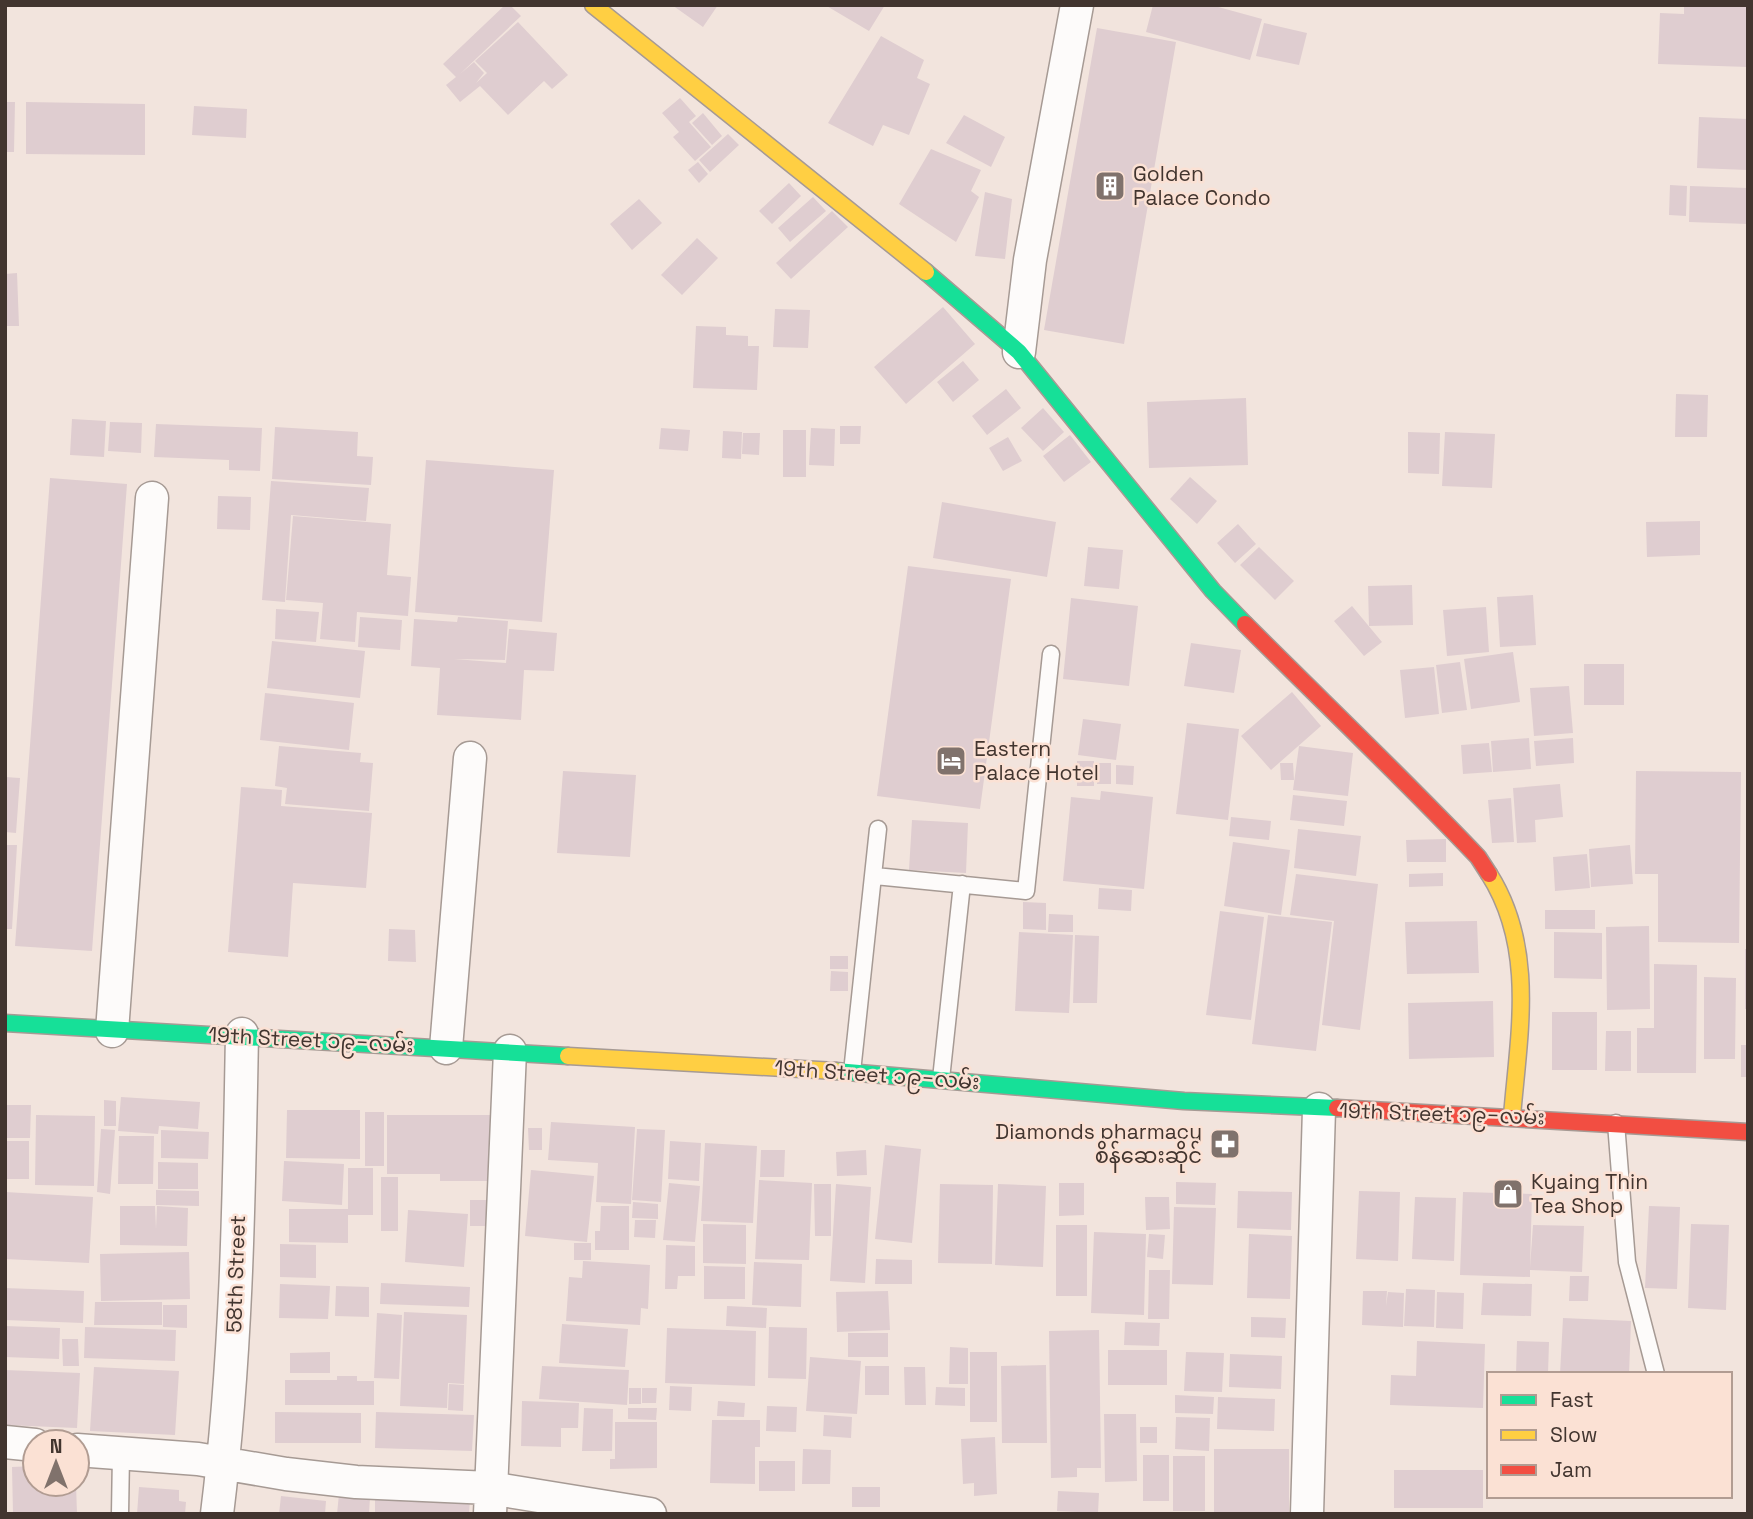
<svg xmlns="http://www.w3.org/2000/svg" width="1753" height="1519" viewBox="0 0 1753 1519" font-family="'Space Grotesk','Noto Sans Myanmar',sans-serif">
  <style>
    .building { fill: #dfcdd0 }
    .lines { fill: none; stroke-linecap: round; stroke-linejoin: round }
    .lane-casing { stroke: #a69a94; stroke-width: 19 }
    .street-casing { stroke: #a69a94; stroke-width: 35 }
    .fast-casing { stroke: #a69a94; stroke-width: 19 }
    .slow-casing { stroke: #a69a94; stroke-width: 19 }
    .jam-casing { stroke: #a69a94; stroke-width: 19 }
    .lane { stroke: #fdfbfa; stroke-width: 16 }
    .street { stroke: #fdfbfa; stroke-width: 32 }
    .fast { stroke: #16e098; stroke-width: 16 }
    .slow { stroke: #ffcf43; stroke-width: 16 }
    .jam { stroke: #f24e42; stroke-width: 16 }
    .labels { text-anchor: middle; stroke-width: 5; stroke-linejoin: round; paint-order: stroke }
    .poi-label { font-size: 21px; fill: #42352f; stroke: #fbe1d4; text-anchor: start }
    .street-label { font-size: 21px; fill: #42352f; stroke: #fbe1d4 }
  </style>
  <rect width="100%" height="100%" fill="#f2e4dd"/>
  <path class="building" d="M505,5H510L521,16L460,74L474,62L484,73L476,83L487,73L475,61L518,22L568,75L552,89L544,81L508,115L480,86L460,102L446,85L456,77L443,64Z
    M672,5H718L703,27Z
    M825,5H885L869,31Z
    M1153,5H1211L1262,19L1250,60L1146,32Z
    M1684,5H1748V67L1658,64L1660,13L1684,14Z
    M1264,23L1307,33L1299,65L1256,56Z
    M1097,28L1176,42L1124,344L1044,330Z
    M881,36L924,60L917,78L930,84L909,135L883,125L873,146L828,123Z
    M680,98L696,116L689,122L711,147L695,161L673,137L679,132L662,113Z
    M5,102H15L14,152H5Z
    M26,102L145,104V155L26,154Z
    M194,106L247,109L246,138L192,135Z
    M703,113L722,136L712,145L692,123Z
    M964,115L1005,137L991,167L946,143Z
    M1699,117L1748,119V170L1697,168Z
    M728,134L739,145L710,172L699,160Z
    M931,149L981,170L971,191L979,197L956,242L899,204Z
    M698,162L708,174L699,183L688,170Z
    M789,183L801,196L772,224L759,211Z
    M1670,185L1687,186L1686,216L1669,215Z
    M1690,186L1748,188V224L1689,222Z
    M985,192L1012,199L1005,259L975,256Z
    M813,197L826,211L790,242L778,228Z
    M639,199L662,223L632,250L610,224Z
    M832,211L848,227L791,279L776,263Z
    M697,238L718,258L682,295L661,275Z
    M17,273L19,326H5V274Z
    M943,307L975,344L906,404L874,367Z
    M775,309L810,310L808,348L773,347Z
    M696,326L726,327V335L748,336V346H759L757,390L693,388Z
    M963,361L979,380L953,402L937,382Z
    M1006,389L1021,408L987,435L972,416Z
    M1676,394L1708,395L1707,437H1675Z
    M1246,398L1248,465L1149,468L1147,402Z
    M1043,408L1064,432L1043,451L1021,428Z
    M72,419L106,421L104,457L70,455Z
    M110,422L142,423L141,453L108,451Z
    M156,424L262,428L260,471L229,470V460L154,457Z
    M840,426H861L860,444H840Z
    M275,427L358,432L357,456L373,457L371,485L272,479Z
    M661,428L690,430L688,451L659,449Z
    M811,428L835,429L834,466L809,465Z
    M783,430H806V477H783Z
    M723,431L742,432L741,459L722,458Z
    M1408,432L1440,433L1439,474L1408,473Z
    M1445,432L1495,434L1492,488L1442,486Z
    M743,433H760L759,455L742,454Z
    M1070,435L1091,462L1064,482L1043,456Z
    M1008,437L1022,461L1003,471L989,448Z
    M426,460L554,470L542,622L415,612Z
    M1190,477L1217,501L1197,524L1170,499Z
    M50,478L127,484L92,951L15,946Z
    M271,481L369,488L366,521L291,515L285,602L262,600Z
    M218,496L251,497L250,530L217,529Z
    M942,502L1056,522L1047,577L933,558Z
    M293,516L391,524L387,575L411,577L408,616L357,612L355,642L320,639L323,603L286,600Z
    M1700,521V555L1647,557L1646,522Z
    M1238,524L1256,544L1235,563L1217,543Z
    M1088,547L1123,550L1119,589L1084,586Z
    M1259,547L1294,581L1275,600L1240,565Z
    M908,566L1011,579L980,809L877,796Z
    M1412,585L1413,625L1369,626L1368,586Z
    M1533,595L1536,645L1500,647L1497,597Z
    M1071,598L1138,606L1129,686L1063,679Z
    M1352,606L1382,642L1364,656L1334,621Z
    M1486,607L1489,652L1447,656L1443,610Z
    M276,609L319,612L316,642L275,639Z
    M360,617L402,620L400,650L358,647Z
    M458,617L508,621L505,660L454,659L506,663L509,629L557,633L554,671L524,670L521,720L437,715L440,668L411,666L414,619L457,622Z
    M272,641L365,651L360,698L267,688Z
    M1191,643L1241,650L1234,693L1184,686Z
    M1513,652L1520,702L1471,709L1464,659Z
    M1460,662L1467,710L1442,713L1436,665Z
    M1584,664H1624V705H1584Z
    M1434,667L1439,714L1405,718L1400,670Z
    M1569,686L1573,733L1534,736L1530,688Z
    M1292,692L1321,726L1271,770L1241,736Z
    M265,693L354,703L349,750L260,740Z
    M1083,719L1121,724L1116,760L1078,755Z
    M1187,723L1239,729L1228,820L1176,814Z
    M1529,738L1531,769L1493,772L1491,741Z
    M1573,738L1574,763L1536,766L1534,741Z
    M1489,743L1492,772L1463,774L1461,745Z
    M279,746L361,753L360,762L373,763L369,811L285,804L287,788L275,786Z
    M1299,746L1353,753L1348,796L1293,790Z
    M1077,761H1094V786H1077Z
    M1097,763H1111V784H1097Z
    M1280,763H1293L1294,780H1281Z
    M1116,765L1134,766L1133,785L1116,784Z
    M563,771L636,775L630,857L557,853Z
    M1636,771L1741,772L1739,943L1658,942V874H1635Z
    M5,777L20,778L16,833L5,832Z
    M1560,784L1563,817L1535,820L1536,842L1517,843L1513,788Z
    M241,787L282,790L281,806L372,813L366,888L293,883L288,957L228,952Z
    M1101,791L1153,797L1144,889L1063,881L1071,797L1100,800Z
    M1293,795L1347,801L1344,826L1290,820Z
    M1511,798L1514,842L1492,843L1488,800Z
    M1231,817L1271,821L1269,840L1229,836Z
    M912,820L968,823L966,873L909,870Z
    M1298,829L1361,836L1356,876L1294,868Z
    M1446,839V862H1407L1406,840Z
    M1233,842L1290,850L1281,915L1224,906Z
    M5,845H17L12,929H5Z
    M1630,845L1633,884L1591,887L1589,849Z
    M1587,854L1590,888L1555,891L1553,857Z
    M1443,873V886L1409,887V874Z
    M1296,874L1378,884L1360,1030L1322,1025L1334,921L1290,915Z
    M1099,888L1132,890L1131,911L1098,909Z
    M1023,902L1046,903V930L1023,929Z
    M1545,910H1595V929H1545Z
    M1220,911L1264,917L1251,1020L1206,1015Z
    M1049,914L1073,915V932H1048Z
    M1268,915L1332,922L1316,1051L1252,1044Z
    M1477,921L1479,973L1407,974L1405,922Z
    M1649,926L1650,1009L1607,1010L1606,927Z
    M389,929L415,930L416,962L388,961Z
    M1019,932L1073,935L1069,1013L1015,1011Z
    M1554,932L1602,933V979L1554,978Z
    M1075,935L1099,936L1097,1003H1073Z
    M1745,949H1748V1009H1745Z
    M830,956H848V969H830Z
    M1654,964L1697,965L1696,1073H1637V1028H1654Z
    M831,971L848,972V991H830Z
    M1704,977L1736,978L1735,1059H1704Z
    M1493,1001L1494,1057L1409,1059L1408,1003Z
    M1552,1012H1597V1070H1552Z
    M1606,1031H1631V1071H1605Z
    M1741,1045H1748V1077H1741Z
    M121,1097L200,1102L198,1129L159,1126L158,1134L118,1131Z
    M104,1100L116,1101V1126H104Z
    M5,1105H31L30,1138H5Z
    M287,1110H360V1159L286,1158Z
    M365,1112H384V1166H365Z
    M36,1115L95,1116L94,1186L35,1185Z
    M387,1115H495V1181H440V1174H387Z
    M551,1122L635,1127L631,1204L596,1202L598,1163L548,1160Z
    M528,1128H542V1150H529Z
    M101,1129L115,1130L110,1194L97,1192Z
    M637,1129L665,1130L661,1202L632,1200Z
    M161,1130L209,1132L208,1159L161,1158Z
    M119,1136H154L153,1184H118Z
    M5,1141H29V1179H5Z
    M670,1141L701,1143L699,1181L668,1179Z
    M705,1143L757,1146L753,1223L701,1221Z
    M885,1145L921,1149L912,1243L875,1239Z
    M761,1150H785L784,1177H760Z
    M866,1150L867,1175L837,1176L836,1152Z
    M284,1161L344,1164L342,1205L282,1201Z
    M158,1162L198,1163V1189H158Z
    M348,1168H373V1215H348V1243L289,1242V1209H348Z
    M531,1170L594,1176L587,1242L525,1236Z
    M381,1177H398V1231H381Z
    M759,1180L812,1183L809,1260L755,1259Z
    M1176,1182L1216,1183L1215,1205L1176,1204Z
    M669,1183L700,1186L695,1242L663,1240Z
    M1059,1183H1084V1215L1059,1216Z
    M814,1184H831V1236H815Z
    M836,1184L871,1187L865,1283L830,1281Z
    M940,1184L993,1185L992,1264L938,1263Z
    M998,1184L1046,1186L1043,1267L995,1265Z
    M156,1190L199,1191V1206L156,1205Z
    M1238,1191L1292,1192L1291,1230L1237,1228Z
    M1359,1191L1400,1192L1398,1261L1356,1259Z
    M5,1192L93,1197L89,1263L5,1259Z
    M1463,1192L1532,1194L1530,1268L1533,1225L1584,1226L1582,1272L1530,1270V1277L1460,1275Z
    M1145,1197H1169L1170,1229L1146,1230Z
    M1415,1197L1456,1198L1454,1261L1412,1259Z
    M470,1200H493V1226H470Z
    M633,1202L658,1204V1219L632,1218Z
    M120,1206H155L156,1229L157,1206L188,1208L187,1246L120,1245Z
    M601,1206H629V1250H595V1231H600Z
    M1649,1206L1680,1207L1677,1289L1645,1288Z
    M1174,1207L1216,1208L1213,1285L1172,1284Z
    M408,1210L468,1214L464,1267L405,1262Z
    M635,1220H656L655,1238L634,1237Z
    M703,1224L746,1225V1264L703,1263Z
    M1691,1224L1729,1225L1726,1310L1688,1308Z
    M1056,1225H1087V1296H1056Z
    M1094,1232L1146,1234L1144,1315L1091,1313Z
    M1149,1234L1165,1235L1163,1259L1147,1257Z
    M1249,1234L1292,1236L1290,1299L1247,1298Z
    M574,1243H591V1260H574Z
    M280,1244L316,1245V1278L280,1277Z
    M666,1245L695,1246V1276H678L677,1289H665Z
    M189,1252L190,1299L101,1301L100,1254Z
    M876,1259L912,1260V1284H875Z
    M583,1261L650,1265L648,1309L641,1308L640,1325L566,1321L569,1277L582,1278Z
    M754,1262L802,1264L801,1307L752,1305Z
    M704,1266L745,1267V1299H704Z
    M1149,1270H1170L1169,1319H1148Z
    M1570,1276H1589L1588,1301H1569Z
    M381,1283L470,1287L469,1307L380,1304Z
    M1483,1283L1532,1284L1531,1316L1481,1315Z
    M280,1284L330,1286L328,1319L279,1318Z
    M336,1286L369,1287V1317L335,1316Z
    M5,1288L84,1291L83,1323L5,1320Z
    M1406,1289L1435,1290L1434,1327L1404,1326Z
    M888,1291L890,1330L837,1332L836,1292Z
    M1363,1291H1387L1386,1306L1388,1292L1404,1293L1403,1327L1362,1325Z
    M1437,1292L1464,1293L1463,1329L1436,1328Z
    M95,1302H162V1325H94Z
    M163,1305H187V1328L163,1327Z
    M727,1306L767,1308L766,1328L726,1326Z
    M404,1312L467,1315L464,1384L448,1383L447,1408L400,1406Z
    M377,1313L402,1315L399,1379L374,1378Z
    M1251,1317L1286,1318L1285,1338L1251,1337Z
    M1563,1318L1631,1321L1629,1374H1560Z
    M1125,1322L1160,1323L1159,1346L1124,1345Z
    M562,1324L628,1329L625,1367L559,1363Z
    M5,1326L60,1328L59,1359L5,1357Z
    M85,1327L176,1330L175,1361L84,1358Z
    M769,1327L807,1328L806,1379L768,1378Z
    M667,1328L756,1331L755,1386L665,1383Z
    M1099,1330L1101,1468H1077V1477L1051,1478L1049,1331Z
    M848,1333H888V1357H848Z
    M62,1339H78L79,1366H63Z
    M1417,1341L1485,1344L1483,1408L1390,1405L1391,1375L1416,1376Z
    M1517,1341L1549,1342L1548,1374H1516Z
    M950,1347L968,1348V1384H949Z
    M1108,1350H1167V1385H1108Z
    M330,1352V1373H290V1353Z
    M970,1352H997V1422H970Z
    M1186,1352L1224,1353L1222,1392L1184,1391Z
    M1230,1354L1282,1356L1281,1389L1229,1387Z
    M810,1357L861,1361L857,1414L806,1411Z
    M1046,1365L1047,1443H1002L1001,1366Z
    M542,1366L629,1370L627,1405L539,1399Z
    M865,1366H889V1395H865Z
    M94,1367L179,1371L175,1435L90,1431Z
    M904,1367H925L926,1405H905Z
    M5,1370L80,1373L77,1428L5,1425Z
    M337,1376H357V1381H374V1405H285V1380H337Z
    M449,1384L464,1385L463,1411L448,1410Z
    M670,1386L692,1387L691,1411L669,1410Z
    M936,1387L965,1388V1406L935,1405Z
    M629,1388H641V1404H629Z
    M642,1388H657L656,1403H642Z
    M1175,1395L1214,1397L1213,1414L1175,1413Z
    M1218,1397L1275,1399L1274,1431L1217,1429Z
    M522,1401L579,1403L578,1428H561V1447L521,1446Z
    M718,1401L745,1403L744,1417L717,1416Z
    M767,1406L797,1407L796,1432L766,1431Z
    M584,1408L613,1409L612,1451H582Z
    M628,1408H657L656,1420L628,1419Z
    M275,1412L361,1413V1443H275Z
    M376,1412L474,1415L472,1451L375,1448Z
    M1104,1414H1136L1137,1481L1105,1482Z
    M824,1415L852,1417L851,1438L823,1436Z
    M1176,1417L1210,1418L1209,1451L1175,1449Z
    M712,1420H760V1447H755V1484L710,1483Z
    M615,1422H657V1468L610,1469V1459H615Z
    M1140,1427H1157V1443H1140Z
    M995,1437L997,1494L974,1496V1483L963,1484L961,1439Z
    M803,1449L831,1450L830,1484H802Z
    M1214,1449H1289V1514H1214Z
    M1143,1455H1169V1501H1143Z
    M1173,1456H1205V1511H1173Z
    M759,1461H795V1491H759Z
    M35,1466V1484H76L77,1514H13L12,1467Z
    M1394,1470H1483V1508H1394Z
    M139,1487L179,1490V1501L186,1502L185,1514H137Z
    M852,1487H880V1507H852Z
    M1058,1491L1099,1493L1098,1513L1057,1511Z
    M339,1494L370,1497L369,1514H337Z
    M281,1496L326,1501L325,1514H279Z
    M375,1498L470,1499L469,1514H375Z"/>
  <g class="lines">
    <g class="lane-casing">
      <path id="lane" d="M875,876L1026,891L1051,654
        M852,1072L878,829
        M941,1079L962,884
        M1616,1123L1627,1262L1656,1374
        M120,1514L121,1454"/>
    </g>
    <g class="street-casing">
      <path id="street" d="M1019,352L1030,260L1077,5
        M112,1031L152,498
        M446,1048L470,758
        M5,1442L35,1445
        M77,1450L198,1459L286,1474L356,1482L490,1488L650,1514
        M217,1514C237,1354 239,1195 242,1034
        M490,1514L510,1051
        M1307,1514L1319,1109"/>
    </g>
    <g class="fast-casing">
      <path id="fast" d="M926,272L1019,352L1213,591L1245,624
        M5,1023L568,1056
        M836,1071L1184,1101L1337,1108"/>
    </g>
    <g class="slow-casing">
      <path id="slow" d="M593,5L926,272
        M1489,874C1536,948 1519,1033 1512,1116
        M568,1056L836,1071"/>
    </g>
    <g class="jam-casing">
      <path id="jam" d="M1245,624C1323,702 1402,777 1478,857L1489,874
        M1337,1108L1748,1132"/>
    </g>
    <use href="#lane" class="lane"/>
    <use href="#street" class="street"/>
    <use href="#fast" class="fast"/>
    <use href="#slow" class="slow"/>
    <use href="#jam" class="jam"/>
  </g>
  <defs>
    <g id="building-square" transform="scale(1.575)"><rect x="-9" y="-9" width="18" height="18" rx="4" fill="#80726c" stroke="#fbe1d4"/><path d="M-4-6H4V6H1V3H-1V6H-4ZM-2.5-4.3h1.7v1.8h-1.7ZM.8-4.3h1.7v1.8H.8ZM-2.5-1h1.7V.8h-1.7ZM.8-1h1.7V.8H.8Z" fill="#fff"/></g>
    <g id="hotel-square" transform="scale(1.575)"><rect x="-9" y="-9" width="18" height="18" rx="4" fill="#80726c" stroke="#fbe1d4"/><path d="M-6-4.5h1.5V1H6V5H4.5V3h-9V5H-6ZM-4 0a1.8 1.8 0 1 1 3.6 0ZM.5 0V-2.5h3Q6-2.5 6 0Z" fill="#fff"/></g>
    <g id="pharmacy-square" transform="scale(1.575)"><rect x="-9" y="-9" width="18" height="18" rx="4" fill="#80726c" stroke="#fbe1d4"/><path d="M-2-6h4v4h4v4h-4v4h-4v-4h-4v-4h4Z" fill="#fff"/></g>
    <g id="shop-square" transform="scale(1.575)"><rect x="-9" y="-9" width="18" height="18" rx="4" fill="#80726c" stroke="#fbe1d4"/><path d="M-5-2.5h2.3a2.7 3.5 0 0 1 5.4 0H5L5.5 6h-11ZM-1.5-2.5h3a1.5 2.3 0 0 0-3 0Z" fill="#fff"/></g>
  </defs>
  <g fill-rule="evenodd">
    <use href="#building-square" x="1110" y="186"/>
    <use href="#hotel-square" x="951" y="761"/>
    <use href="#pharmacy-square" x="1225" y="1144"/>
    <use href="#shop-square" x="1508" y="1194"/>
  </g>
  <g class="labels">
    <g class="poi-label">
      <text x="1133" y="181">Golden<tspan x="1133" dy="24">Palace Condo</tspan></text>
      <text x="974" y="756">Eastern<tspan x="974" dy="24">Palace Hotel</tspan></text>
      <text x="1202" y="1139" text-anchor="end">Diamonds pharmacy<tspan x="1202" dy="24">စိန်ဆေးဆိုင်</tspan></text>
      <text x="1531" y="1189">Kyaing Thin<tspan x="1531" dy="24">Tea Shop</tspan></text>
    </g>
    <g class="street-label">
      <text transform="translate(311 1040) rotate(3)" y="7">19th Street ၁၉−လမ်း</text>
      <text transform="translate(877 1075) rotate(4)" y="7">19th Street ၁၉−လမ်း</text>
      <text transform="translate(1442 1114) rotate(2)" y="7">19th Street ၁၉−လမ်း</text>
      <text transform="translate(236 1274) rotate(-88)" y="7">58th Street</text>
    </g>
  </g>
  <rect width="1753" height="1519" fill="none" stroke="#42352f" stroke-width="14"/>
  <rect x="1487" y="1372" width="245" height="126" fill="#fbe1d4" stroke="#b19c92" stroke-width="2"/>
  <rect x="1501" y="1395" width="35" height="10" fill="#16e098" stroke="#b19c92" stroke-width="2"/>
  <text x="1550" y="1407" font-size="21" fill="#42352f">Fast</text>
  <rect x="1501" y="1430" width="35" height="10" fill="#ffcf43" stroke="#b19c92" stroke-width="2"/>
  <text x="1550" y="1442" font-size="21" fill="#42352f">Slow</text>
  <rect x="1501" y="1465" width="35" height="10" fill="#f24e42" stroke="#b19c92" stroke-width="2"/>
  <text x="1550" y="1477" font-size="21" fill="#42352f">Jam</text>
  <g transform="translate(56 1463)"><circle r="33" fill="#fbe1d4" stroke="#b19c92" stroke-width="2"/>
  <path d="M0-5L12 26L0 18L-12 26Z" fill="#80726c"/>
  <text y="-10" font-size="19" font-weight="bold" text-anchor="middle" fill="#42352f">N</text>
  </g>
</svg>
